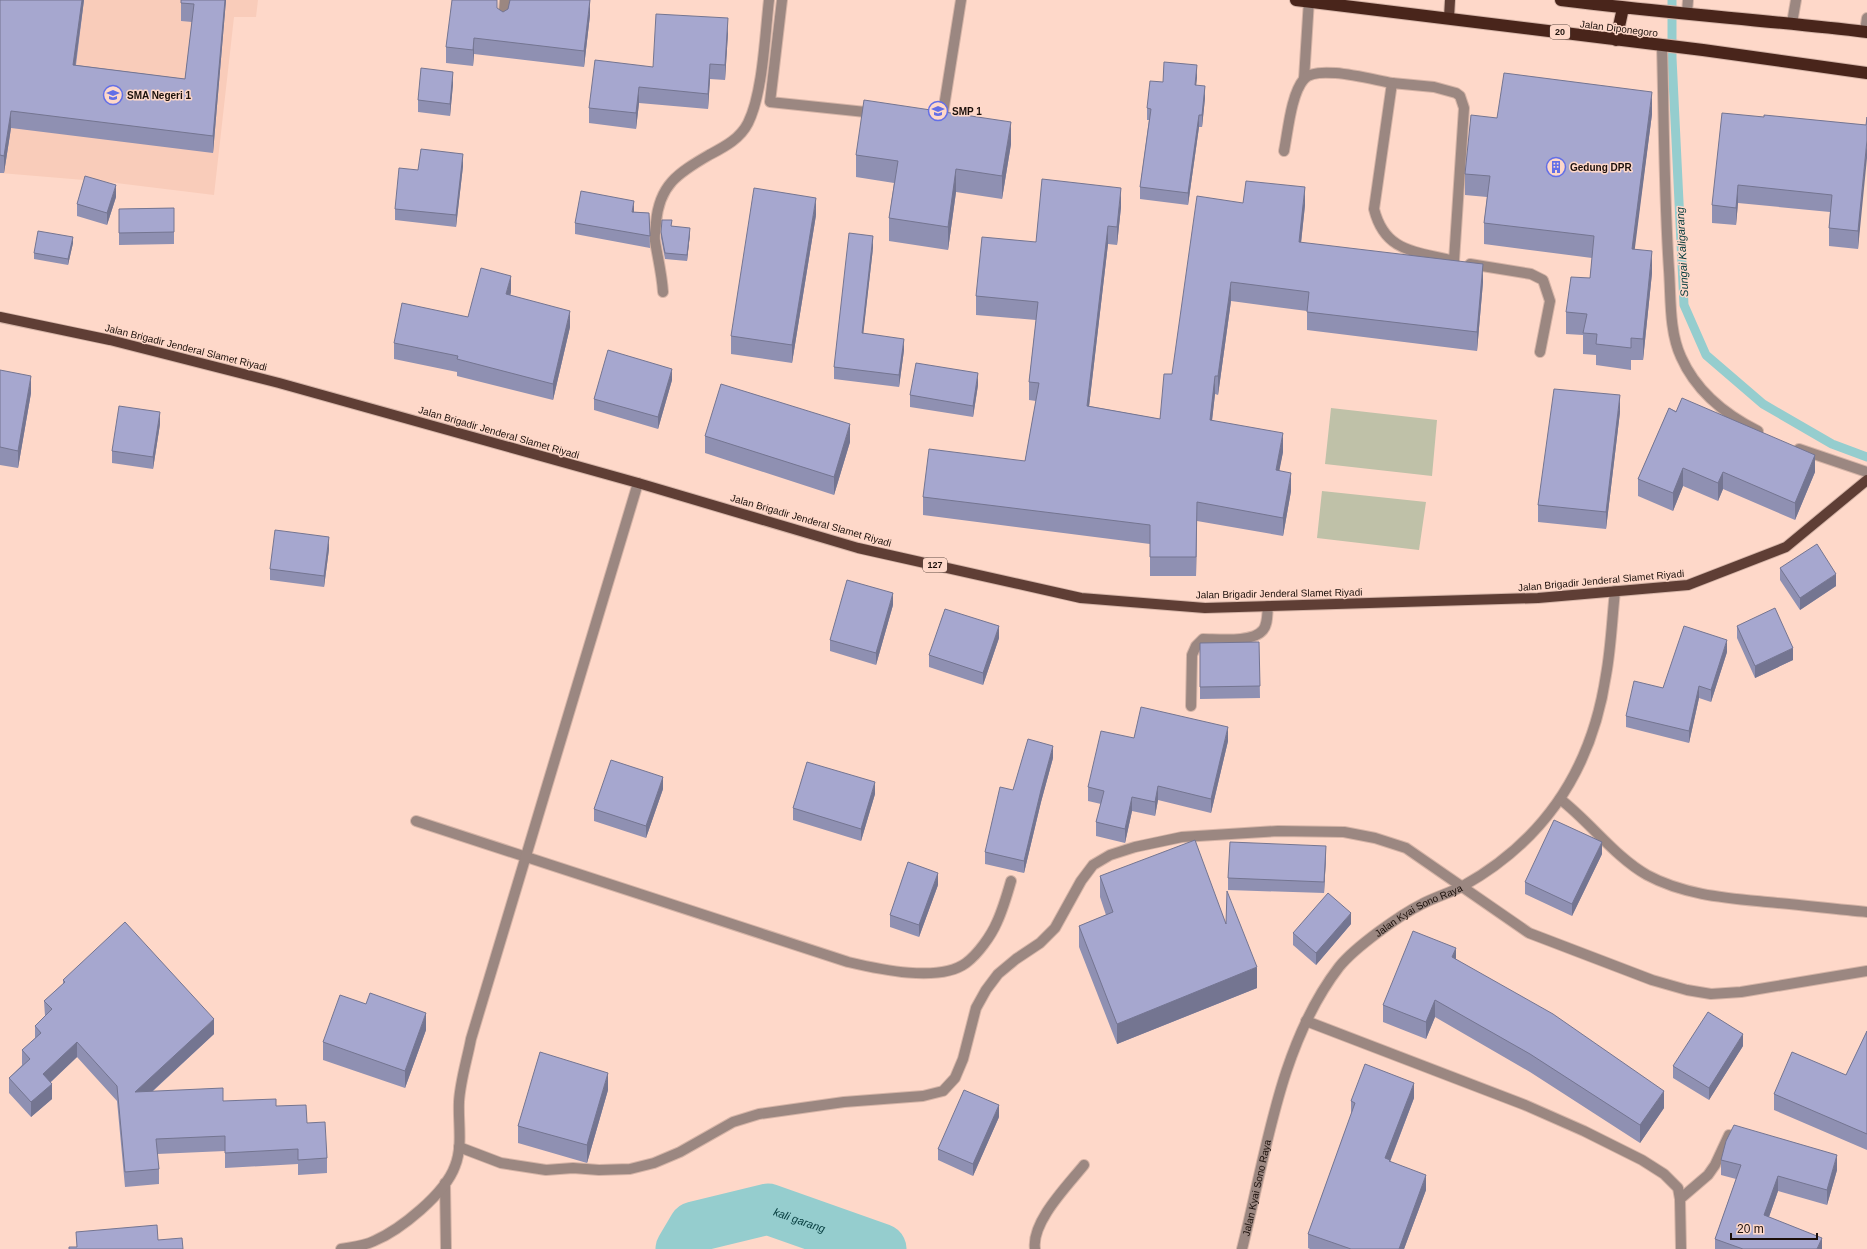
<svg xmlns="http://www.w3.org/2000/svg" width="1867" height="1249" viewBox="0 0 1867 1249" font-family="Arial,sans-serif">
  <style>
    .built { fill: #f9ccba }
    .park { fill: #bfc1a8 }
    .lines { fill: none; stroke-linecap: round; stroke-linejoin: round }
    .stream { stroke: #95cdce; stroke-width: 9 }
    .river { stroke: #95cdce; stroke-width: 51 }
    .minor-casing { stroke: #d5b4a7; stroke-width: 12 }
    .major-casing { stroke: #d5b4a7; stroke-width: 12 }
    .highway-casing { stroke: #d5b4a7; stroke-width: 14 }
    .minor { stroke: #9b8781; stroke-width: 10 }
    .major { stroke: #5f3e35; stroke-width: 10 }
    .highway { stroke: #49251b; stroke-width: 12 }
    .wall { fill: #8f90b2 }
    .shaded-wall { fill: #747591 }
    .building { fill: #a6a7cf; stroke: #747591 }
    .labels { text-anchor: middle; stroke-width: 3; stroke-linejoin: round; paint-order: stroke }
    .shield { fill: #fed8c9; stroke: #604c44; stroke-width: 1 }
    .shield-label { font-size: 9px; font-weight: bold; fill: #1c100b }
    .street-label { font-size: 10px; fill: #1c100b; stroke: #fed8c9 }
    .poi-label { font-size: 10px; font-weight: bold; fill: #1c100b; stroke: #fed8c9; text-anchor: start }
    .water-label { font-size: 11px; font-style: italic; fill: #033a3c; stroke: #fed8c9 }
  </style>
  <rect width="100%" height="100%" fill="#fed8c9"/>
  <path class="built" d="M0,0H258L256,17H234L214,195L108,182L0,173Z"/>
  <path class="park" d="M1331,408L1437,420L1432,476L1325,464Z
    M1322,491L1426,502L1419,550L1317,538Z"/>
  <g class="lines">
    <path class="stream" d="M1672,0V58L1684,305L1706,355L1763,404L1832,444L1867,457"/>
    <path class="river" id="s1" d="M681,1249L694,1227L768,1209L881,1249"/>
    <g class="minor-casing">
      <g id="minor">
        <path d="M782,0L770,102L875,113"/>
        <path d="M1687,13L1688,0"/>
        <path d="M503,22L505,0"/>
        <path d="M1792,23L1796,0"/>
        <path d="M1865,31L1867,18"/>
        <path d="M1662,46C1664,121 1664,196 1669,270C1671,298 1669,331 1681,357C1696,391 1726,415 1758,431"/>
        <path d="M1304,79L1309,0"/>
        <path d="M1392,83L1434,87L1456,93L1460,96L1464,108L1454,261C1416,251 1385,253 1374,209Z"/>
        <path d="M937,119H942L961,0"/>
        <path d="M1284,151C1288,131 1291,94 1304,79C1317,64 1373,80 1392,83"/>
        <path d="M1470,264L1531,274L1543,280L1550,301L1540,352"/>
        <path d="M663,292C662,275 658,259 655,241C654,235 656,229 656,223C659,185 678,173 709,155C724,147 740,139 748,123C763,93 765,34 769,0"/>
        <path d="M1799,449L1867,472"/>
        <path d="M1191,706L1192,655L1196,646L1203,639C1218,639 1253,643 1263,630C1268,624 1267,614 1268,606"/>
        <path d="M1560,799C1590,822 1615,857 1647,875C1684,895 1726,898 1767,902C1801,905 1834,909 1867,912"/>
        <path d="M416,821L848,962C878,969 939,983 966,963C978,954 991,936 997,922C1003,909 1007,895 1011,881"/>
        <path d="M1306,1021L1525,1105L1584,1131L1642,1160L1664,1174L1678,1188L1680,1199L1681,1249"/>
        <path d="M459,1147L501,1163L546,1170L573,1168L599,1170L630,1169L654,1163L680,1152L733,1122L759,1114L844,1102L923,1096L943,1091L955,1078L963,1059L976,1008L986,990L998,974L1016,959L1040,943L1055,928L1081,881L1093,865L1110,855L1135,847L1182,837L1278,831L1344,832L1375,838L1406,848L1529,933L1652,980L1687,990L1711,994L1741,992L1867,971"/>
        <path d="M445,1183L446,1249"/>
        <path d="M1680,1199L1708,1175L1715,1165L1729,1135"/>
        <path d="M341,1249C351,1247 364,1246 374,1241C400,1230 445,1194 455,1166C463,1146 458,1123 459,1102C460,1082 467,1060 471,1039L638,483"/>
        <path d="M1035,1249C1031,1222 1068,1185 1084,1165"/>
        <path id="s2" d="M1242,1249C1266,1155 1279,1045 1339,967C1355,947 1400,915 1422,904C1435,897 1450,893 1463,886C1545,840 1592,768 1606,675C1611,648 1612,619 1615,591"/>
      </g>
    </g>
    <g class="major-casing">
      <path id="major" d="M1449,18L1450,0
        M0,317L110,340L279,383L638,483L858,548L1081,598L1205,608L1538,598L1688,585L1786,547L1867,480"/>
    </g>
    <g class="highway-casing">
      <path id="highway" d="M1296,0L1703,50L1867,73
        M1561,0C1663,13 1765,20 1867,32
        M1616,40L1623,8"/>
    </g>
    <use href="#minor" class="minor"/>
    <use href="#major" class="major"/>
    <use href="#highway" class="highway"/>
  </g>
  <path class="wall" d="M0,0H84L76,65L185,79L192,22L181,21V0H226L213,153L11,128L4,173H0Z
    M497,9L503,12L590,15L584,67L474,54L473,66L446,63V47Z
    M728,33L725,80L710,79L708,109L639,103L636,129L589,123V108L653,67Z
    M1197,77L1196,85L1205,98L1202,127H1199L1188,205L1140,199V187L1149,120H1147V108L1163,82Z
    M453,84L450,116L418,112V100Z
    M1652,114L1634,249L1652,273L1643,360H1631V370L1596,365V355L1583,354V335L1566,334V312L1590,278L1592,258L1484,244V223L1487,197L1465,195V174L1497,118Z
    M1764,117L1866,125L1858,249L1829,246V228L1830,212L1738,203L1736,225L1712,223V205Z
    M1011,144L1002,199L956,192L948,250L889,241V218L894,183L856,177V155Z
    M463,166L456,227L395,220V209Z
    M116,197L107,225L77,216V204Z
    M1243,203L1305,205L1301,243L1483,282L1477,351L1307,330V311L1231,301L1218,395L1215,394L1212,420L1283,452L1279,470L1291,491L1283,536L1197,521L1196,576H1150V544L923,515V497L1025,461L1036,401L1029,400V382L1036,320L976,315V296L1036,242L1121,207L1117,245L1108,244L1089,406L1160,419L1172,374Z
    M174,208V244L119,245V209Z
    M634,212L649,213L650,248L575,234V223Z
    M816,215L792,363L731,354V336Z
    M672,226L690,234L687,261L665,259L661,238V232Z
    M73,243L68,265L34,259V253Z
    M873,248L863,334L904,350L899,387L834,379V367Z
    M511,292L510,296L570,327L553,400L457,376V372L394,359V343L468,317Z
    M0,370L31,393L18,468L0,465Z
    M672,380L658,429L594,410V399Z
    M978,385L973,417L910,407V395Z
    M1669,408L1815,472L1795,520L1723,489L1718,501L1683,486L1673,511L1638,496V479Z
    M1620,412L1606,529L1538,522V505Z
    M160,424L153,469L112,463V451Z
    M705,436L850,442L834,495L705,453Z
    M329,549L324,587L270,580V569Z
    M1780,568L1836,586L1800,610L1780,580Z
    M893,605L876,665L830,651V640Z
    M1737,626L1793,660L1755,678L1737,638Z
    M999,638L983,685L929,667V655Z
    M1259,642L1260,698L1200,699V643Z
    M1727,652L1711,702L1699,698L1689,743L1626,727V716L1663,688Z
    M1134,738L1228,741L1211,813L1158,800L1155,816L1132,811L1125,843L1096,836V822L1101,804L1088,801V787Z
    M1053,758L1041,802L1024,873L985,864V852L1013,790Z
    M663,789L646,838L594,821V809Z
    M875,794L861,841L793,820V808Z
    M1602,854L1572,916L1525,894V882Z
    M1326,857L1324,893L1228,890V878Z
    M1100,876L1226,924L1257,988L1117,1044L1079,947V926L1106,915L1100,897Z
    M938,885L919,937L890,927V915Z
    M1351,924L1316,965L1293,945V933Z
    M1456,959L1664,1108L1640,1143L1530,1072L1435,1017L1426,1039L1383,1022V1005Z
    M63,980L214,1034L152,1092L223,1101L276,1106L307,1123L327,1158V1173L298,1175V1164L225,1168V1151L157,1154L159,1169V1184L125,1187L117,1101L77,1057L51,1082L52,1099L31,1117L9,1093V1078L22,1065V1050L35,1039V1026L45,1016L44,1001L63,984Z
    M426,1030L405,1088L323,1060V1042Z
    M1867,1031V1150L1774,1110V1094L1846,1075Z
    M1743,1046L1709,1100L1673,1078V1066Z
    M608,1090L587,1163L518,1143V1126Z
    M1414,1098L1390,1162L1426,1190L1404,1249H1310L1308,1248V1234L1351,1115V1101Z
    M999,1117L973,1176L938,1160V1149Z
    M1721,1160L1837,1170L1827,1205L1778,1191L1769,1217L1822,1249H1715V1239L1736,1179L1721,1175Z"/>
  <path class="shaded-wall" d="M82,0H84L73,82V65Z
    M225,0H226L213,153V136Z
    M590,0V15L584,67V51Z
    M728,18V33L725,80V65Z
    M474,38V54L473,66V50Z
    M710,64V79L708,109V94Z
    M1197,65V77L1195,97V85Z
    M453,72V84L450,116V104Z
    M1205,86V98L1202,127V115Z
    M639,87V103L636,129V113Z
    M1652,92V114L1632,271V249Z
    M11,111V128L4,173V156Z
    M1199,115V127L1188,205V193Z
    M1011,122V144L1002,199V176Z
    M1867,140V158L1858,249V231Z
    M463,154V166L456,227V215Z
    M956,169V192L948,250V227Z
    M116,185V197L107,225V213Z
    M1738,185V203L1736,225V208Z
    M1305,187V205L1299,261V242Z
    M1121,188V207L1117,245V227Z
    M816,198V215L792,363V345Z
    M634,201V213L632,212Z
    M1108,226V244L1087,424V406Z
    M690,228V234L687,261V255Z
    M873,236V248L862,345V333Z
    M73,237V243L68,265V259Z
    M1652,251V273L1643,360V339Z
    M1483,264V282L1477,351V332Z
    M511,276V292L506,311V294Z
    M1231,282V301L1218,395V376Z
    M570,311V327L553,400V384Z
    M904,339V350L899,387V375Z
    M672,369V380L658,429V417Z
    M978,373V385L973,417V406Z
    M31,376V393L18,468V451Z
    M1215,376V394L1210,438V420Z
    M1620,395V412L1606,529V512Z
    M160,412V424L153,469V457Z
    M850,424V442L834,495V477Z
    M1283,433V452L1276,488V470Z
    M1815,455V472L1795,520V503Z
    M1683,468V486L1673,511V493Z
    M1723,472V489L1718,501V483Z
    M1291,473V491L1283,536V518Z
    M1197,502V521L1196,576V557Z
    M329,537V549L324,587V576Z
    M1836,574V586L1800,610V598Z
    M893,593V605L876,665V653Z
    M999,626V638L983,685V673Z
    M1727,640V652L1711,702V690Z
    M1793,648V660L1755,678V666Z
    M1699,686V698L1689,743V731Z
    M1228,727V741L1211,813V799Z
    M1053,746V758L1041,802L1024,873V861L1041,790Z
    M663,777V789L646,838V826Z
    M875,782V794L861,841V829Z
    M1158,786V800L1155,816V802Z
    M1132,797V811L1125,843V829Z
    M1602,842V854L1572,916V904Z
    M1326,846V857L1324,893V882Z
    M938,873V885L919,937V925Z
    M1351,913V924L1316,965V953Z
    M1456,948V965L1452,957Z
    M1257,967V988L1117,1044V1024Z
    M1435,1000V1017L1426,1039V1022Z
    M426,1013V1030L405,1088V1071Z
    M214,1019V1034L135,1107V1092Z
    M1743,1034V1046L1709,1100V1088Z
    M77,1042V1057L43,1089V1074Z
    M608,1073V1090L587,1163V1145Z
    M1414,1083V1098L1390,1161L1385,1158Z
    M52,1084V1099L31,1117V1102Z
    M1664,1091V1108L1640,1143V1125Z
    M999,1105V1117L973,1176V1164Z
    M1837,1155V1170L1827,1205V1190Z
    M1426,1175V1190L1404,1249H1399Z
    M1778,1176V1191L1764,1231V1215Z
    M1822,1238V1249H1817Z"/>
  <path class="building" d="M0,0H82L73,65L185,79L194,4L181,3V0H225L213,136L11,111L4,156L0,155Z
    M452,0H497V8L503,12L508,9L510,0H590L584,51L474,38L473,50L446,47Z
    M656,14L728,18L725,65L710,64L708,94L639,87L636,113L589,108L595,60L653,67Z
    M1164,62L1197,65L1195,85L1205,86L1202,115H1199L1188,193L1140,187L1151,109L1147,108L1150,81L1163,82Z
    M421,68L453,72L450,104L418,100Z
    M1504,73L1652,92L1632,249L1652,251L1643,339L1631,338V348L1596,344L1597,334L1583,333L1587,314L1566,312L1571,277L1590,278L1594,236L1484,223L1490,176L1465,174L1471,115L1497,118Z
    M864,100L1011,122L1002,176L956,169L948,227L889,218L898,161L856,155Z
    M1722,113L1764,117V115L1866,125L1867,117V140L1858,231L1829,228L1832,195L1738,185L1736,208L1712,205Z
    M421,149L463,154L456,215L395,209L399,168L418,170Z
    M85,176L116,185L107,213L77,204Z
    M1042,179L1121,188L1117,227L1108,226L1087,406L1160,419L1164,374H1172L1197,196L1243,203L1246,181L1305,187L1299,242L1483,264L1477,332L1307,312L1309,292L1231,282L1218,376H1215L1210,420L1283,433L1276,470L1291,473L1283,518L1197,502L1196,557H1150V525L923,497L929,449L1025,461L1039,383L1029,382L1038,302L976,296L982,237L1036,242Z
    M754,188L816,198L792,345L731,336Z
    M581,191L634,201L632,212L649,213L650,236L575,223Z
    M174,208V232L119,233V209Z
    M662,220H672L671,226L690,228L687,255L665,253L661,232Z
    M38,231L73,237L68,259L34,253Z
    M849,233L873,236L862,333L904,339L899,375L834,367Z
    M481,268L511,276L506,294L570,311L553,384L457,359L458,356L394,343L402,303L468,317Z
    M608,350L672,369L658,417L594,399Z
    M916,363L978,373L973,406L910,395Z
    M0,370L31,376L18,451L0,447Z
    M721,384L850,424L834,477L705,436Z
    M1554,389L1620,395L1606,512L1538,505Z
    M1682,398L1815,455L1795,503L1723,472L1718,483L1683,468L1673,493L1638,479L1669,408L1676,412Z
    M119,406L160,412L153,457L112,451Z
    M275,530L329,537L324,576L270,569Z
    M1817,544L1836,574L1800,598L1780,568Z
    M847,580L893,593L876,653L830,640Z
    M1775,608L1793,648L1755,666L1737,626Z
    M945,609L999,626L983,673L929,655Z
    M1684,626L1727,640L1711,690L1699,686L1689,731L1626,716L1634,681L1663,688Z
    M1259,642L1260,686L1200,687V643Z
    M1141,707L1228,727L1211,799L1158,786L1155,802L1132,797L1125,829L1096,822L1104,791L1088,787L1101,731L1134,738Z
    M1028,739L1053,746L1041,790L1024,861L985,852L1000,787L1013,790Z
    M611,760L663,777L646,826L594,809Z
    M807,762L875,782L861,829L793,808Z
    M1554,820L1602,842L1572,904L1525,882Z
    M1195,840L1226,924L1227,891L1257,967L1117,1024L1079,926L1113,912L1100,876Z
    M1230,842L1326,846L1324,882L1228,878Z
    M908,862L938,873L919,925L890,915Z
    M1328,893L1351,913L1316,953L1293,933Z
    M125,922L214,1019L135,1092L223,1088V1101L276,1099V1106L306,1105L307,1123L325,1122L327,1158L298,1160V1149L225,1153V1136L156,1139L159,1169L125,1172L117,1086L77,1042L43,1074L52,1084L31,1102L9,1078L30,1059L22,1050L41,1033L35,1026L52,1009L44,1001L65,982L63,980Z
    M1413,931L1456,948L1452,957L1553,1014L1664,1091L1640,1125L1530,1054L1435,1000L1426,1022L1383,1005Z
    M370,993L426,1013L405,1071L323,1042L340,995L366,1004Z
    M1708,1012L1743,1034L1709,1088L1673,1066Z
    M1867,1031V1134L1774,1094L1792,1052L1846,1075Z
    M540,1052L608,1073L587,1145L518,1126Z
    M1365,1064L1414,1083L1385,1158L1390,1160L1389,1161L1426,1175L1399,1249H1351L1308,1234L1355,1103L1351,1101Z
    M964,1090L999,1105L973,1164L938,1149Z
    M1734,1125L1837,1155L1827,1190L1778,1176L1764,1215L1822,1238L1817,1249H1743L1715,1239L1741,1165L1721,1160L1726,1141Z
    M157,1225L158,1240L182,1238L183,1249H69V1247H77L76,1232Z"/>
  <defs>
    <g id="school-ring" transform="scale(1)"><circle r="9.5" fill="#fed8c9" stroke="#636fe7" stroke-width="1.5"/><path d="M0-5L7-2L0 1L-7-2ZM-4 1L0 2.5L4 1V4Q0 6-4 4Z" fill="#636fe7"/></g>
    <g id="building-ring" transform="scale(1)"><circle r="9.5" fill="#fed8c9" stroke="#636fe7" stroke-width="1.5"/><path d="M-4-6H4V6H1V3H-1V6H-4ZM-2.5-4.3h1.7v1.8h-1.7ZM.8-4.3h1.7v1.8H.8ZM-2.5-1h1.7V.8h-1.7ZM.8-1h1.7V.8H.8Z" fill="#636fe7"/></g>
  </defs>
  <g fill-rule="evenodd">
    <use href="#school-ring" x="113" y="95"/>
    <use href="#school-ring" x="938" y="111"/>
    <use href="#building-ring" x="1556" y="167"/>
  </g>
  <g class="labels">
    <g class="shield">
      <rect x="1550" y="25" width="20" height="14" rx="3"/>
      <rect x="923" y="558" width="24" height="14" rx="3"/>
    </g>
    <g class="shield-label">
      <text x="1560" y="35">20</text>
      <text x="935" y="568">127</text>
    </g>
    <g class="street-label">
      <text transform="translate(1619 28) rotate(7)" y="4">Jalan Diponegoro</text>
      <text transform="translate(186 347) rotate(14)" y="4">Jalan Brigadir Jenderal Slamet Riyadi</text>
      <text transform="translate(499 432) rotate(16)" y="4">Jalan Brigadir Jenderal Slamet Riyadi</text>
      <text transform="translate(811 520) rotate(16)" y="4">Jalan Brigadir Jenderal Slamet Riyadi</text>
      <text transform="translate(1601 580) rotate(-5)" y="4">Jalan Brigadir Jenderal Slamet Riyadi</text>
      <text transform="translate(1279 593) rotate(-1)" y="4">Jalan Brigadir Jenderal Slamet Riyadi</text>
      <text dy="4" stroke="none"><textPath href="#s2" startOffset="399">Jalan Kyai Sono Raya</textPath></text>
      <text dy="4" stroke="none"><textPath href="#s2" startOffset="63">Jalan Kyai Sono Raya</textPath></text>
    </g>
    <g class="poi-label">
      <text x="127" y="99">SMA Negeri 1</text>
      <text x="952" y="115">SMP 1</text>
      <text x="1570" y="171">Gedung DPR</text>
    </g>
    <g class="water-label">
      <text transform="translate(1682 252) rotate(-93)" y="4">Sungai Kaligarang</text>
      <text dy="4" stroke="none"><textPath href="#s1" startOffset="135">kali garang</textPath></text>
    </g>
  </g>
  <path d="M1731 1233v6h86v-6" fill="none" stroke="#1c100b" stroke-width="2"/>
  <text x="1737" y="1233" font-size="12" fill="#1c100b" stroke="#fed8c9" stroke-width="3" paint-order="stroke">20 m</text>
</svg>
